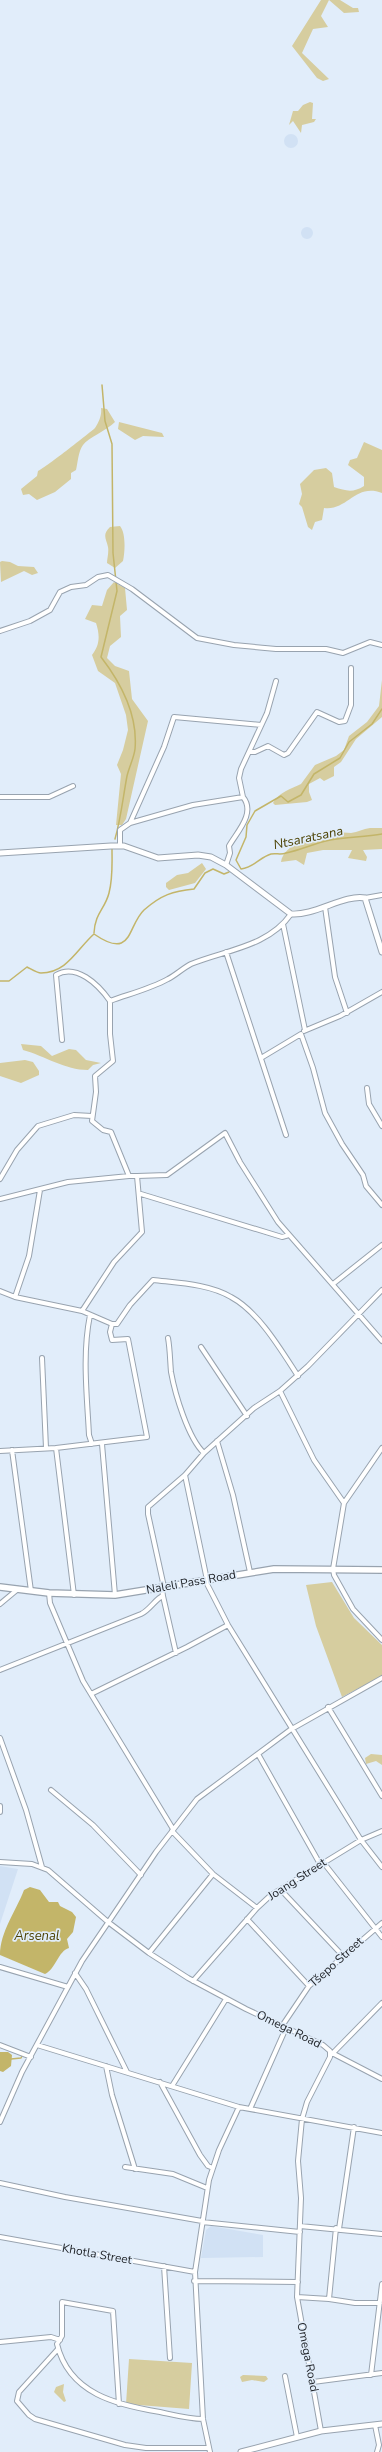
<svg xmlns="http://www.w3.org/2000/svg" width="382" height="2452" viewBox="0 0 382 2452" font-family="'Nunito Sans',sans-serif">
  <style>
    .built { fill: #d1e1f4 }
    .green { fill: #d6cd9f }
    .water { fill: #c3b569 }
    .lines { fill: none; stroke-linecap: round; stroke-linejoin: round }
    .stream { stroke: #c3b569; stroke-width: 1.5 }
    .minor-casing { stroke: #98a3af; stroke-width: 6 }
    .tertiary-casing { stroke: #98a3af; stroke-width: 7 }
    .secondary-casing { stroke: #98a3af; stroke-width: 8 }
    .minor { stroke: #fff; stroke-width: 4 }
    .tertiary { stroke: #fff; stroke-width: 5 }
    .secondary { stroke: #fff; stroke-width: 5.5 }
    .labels { text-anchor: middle; stroke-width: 3.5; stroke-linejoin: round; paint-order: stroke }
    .street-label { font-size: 12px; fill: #22262b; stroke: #e1edfa }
    .water-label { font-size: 13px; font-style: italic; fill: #4c4203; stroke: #e1edfa }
  </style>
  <rect width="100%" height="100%" fill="#e1edfa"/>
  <path class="built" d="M284 141a7 7 0 1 1 14 0a7 7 0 1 1-14 0Z
    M301 233a6 6 0 1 1 12 0a6 6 0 1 1-12 0Z
    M0,1866L18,1869L0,1924Z
    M211,2226L263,2235V2257L201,2258L206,2230Z"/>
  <path class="green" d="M321,0H340L353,8H358L359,12L344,13L329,0L321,16L328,27L313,29L302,53L329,79L323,81L317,78L292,46Z
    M310,102L313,103L312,119H316L314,122L302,125L301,133L293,121L289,125L293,111H298L303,105Z
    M101,408L107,409L115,422C107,430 88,438 83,445C78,452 78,462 76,470L71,473V479L55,492L37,500L29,494L23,495L21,489L37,476L38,471C42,470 91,432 95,428C99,422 102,415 101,408Z
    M119,422L162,433L164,437L143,436L135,440L118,429Z
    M364,442L382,450V493C355,483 348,511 324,508L322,520L315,522L312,530L308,527L302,507L299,504L302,494L300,484L314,470L326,468L332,473L334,487C346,491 353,493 364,486V477L348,465L350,460L357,458Z
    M120,526C126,533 125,552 123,561L115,568L107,563C107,559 109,552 108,547C106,538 102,535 110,527Z
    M2,561L10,562L18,566L34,567L38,573L32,575L24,571L1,582L0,562Z
    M114,582L125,588L127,610L120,616L121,637L110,646L107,658L115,666L129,671L132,699L148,721L126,819L122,825H116L121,774L117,765L123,750L128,730L126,715L115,683L98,671L92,655C100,645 100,635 96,623L85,619L92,605L102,606L107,590Z
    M382,680V717L356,739L341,762L334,767V776L324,781L320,778L309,784V792L312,800L307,802L275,805L273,803C279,792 291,789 301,784L315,765L336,756L344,750L349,736L367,722L379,706Z
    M370,828H382V849L363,850L367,857L366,861L348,858L352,850H323L307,853L304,865L296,860L281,862C283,844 316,834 332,832C338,831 345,833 351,833C358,832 363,829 370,828Z
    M202,863L206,869L195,883L169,890L166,887V883L177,875L188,873Z
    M21,1044L41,1046L52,1056L69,1049L76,1050L86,1060L101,1063L93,1065L88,1070C65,1070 45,1056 23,1050Z
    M25,1060L33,1062L39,1071V1075L21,1083L0,1076V1063Z
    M332,1582L354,1618L382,1645V1676L342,1697L316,1626L306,1585Z
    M371,1754L382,1755V1765L376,1761L366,1764L365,1758Z
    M129,2359L192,2363L189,2409L126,2404Z
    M243,2375L266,2376L268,2379L264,2382L252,2380L242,2382L240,2377Z
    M64,2384L63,2392L66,2401L64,2402L54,2392L56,2387Z"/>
  <path class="water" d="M30,1887L40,1890L49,1902H58L60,1906L72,1912L76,1917L73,1932L67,1939L69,1948C58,1951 56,1969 45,1974L0,1955C0,1932 16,1911 24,1890Z
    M0,2052H8L12,2055L11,2066L3,2072L0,2071Z"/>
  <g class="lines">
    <path class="stream" d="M102,385L105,421L112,444L113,553L117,591L101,657C121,683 138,716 135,749C134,758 129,767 127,776C123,797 121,818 115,839
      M382,709L372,724L349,742L340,758L314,774L301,795L288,802L281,796L255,811L247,825L246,837L236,860L241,869C255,867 260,857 271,854C276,853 281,855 286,853C301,850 315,843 330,840C347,837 365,837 382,834
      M94,933C95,913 105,909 109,893C113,878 112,864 112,849
      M0,981H9L27,967C31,969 37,973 41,973C67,973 77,949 94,934C133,961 127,926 144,910C161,895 173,891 194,889L205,873L213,869L224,874L229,872
      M11,2059L21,2058L23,2054"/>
    <g class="minor-casing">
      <path id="minor" d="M0,631L30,621L50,610L60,592L71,587L86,585L98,577L108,575L132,589L197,638L234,645L276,649H326L343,653L370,642L382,645
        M250,752H255L268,746L284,755L288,753L317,712L339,722L345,721L351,705V668
        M0,797H49L73,786
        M243,797L239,778L241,769L267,713L276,681
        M130,823L193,805L243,797C256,813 237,832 229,846L230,853L226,865
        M120,846V830L130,823L164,747L174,717L261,725
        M365,898L382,895
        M325,907L335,977L347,1013
        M283,924L305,1030
        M226,952L286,1135
        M110,1001C129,994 150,989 168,979C176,975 183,968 191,964C225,950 268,947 291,914
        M304,1031L340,1016L382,992
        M62,1040L56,975C76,963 98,984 110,1001V1034L113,1061L95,1076L96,1092L92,1121L103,1130L111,1132L129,1176H137
        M261,1058L301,1034L313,1068L325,1113L342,1144L363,1175L366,1186L382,1205
        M367,1088L369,1104L382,1126
        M0,1179L17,1150L38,1126L74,1115L92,1116
        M141,1194L282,1237L289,1235
        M0,1199L68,1182L129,1176
        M333,1284L382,1245
        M0,1291L15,1297L82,1311L112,1324
        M15,1297L29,1256L40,1190
        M82,1311L114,1262L142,1232L137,1176L167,1175L225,1133L240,1162L278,1222L382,1341
        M90,1315C82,1355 87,1395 89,1435L92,1444
        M168,1338C170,1349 170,1361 171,1372C175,1394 188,1438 204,1453
        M201,1347L247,1416
        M42,1358L46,1448
        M280,1391L314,1460L344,1503
        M217,1441L233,1495L250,1572
        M102,1444L115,1595
        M56,1448L74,1595
        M382,1448L344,1503L333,1569L334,1575L353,1609L382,1640
        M12,1450L31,1591
        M0,1451L56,1448L147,1437L128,1339L112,1340L110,1332L112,1324H117L130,1305L153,1280C179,1283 209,1284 231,1297C259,1312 281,1350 298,1376
        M185,1475L207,1580
        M205,1580L228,1625L361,1840L382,1867
        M164,1587L148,1514V1507L185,1475L204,1453L254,1408L280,1391L308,1366L382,1290
        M49,1593L50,1603L83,1681L173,1829
        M163,1596L176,1653
        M0,1604L18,1589
        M0,1670L141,1614C150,1610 156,1598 163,1596L162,1588
        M91,1694L187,1647L228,1625
        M328,1707L382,1796
        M0,1738L26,1810L42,1867
        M258,1754L320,1864
        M51,1790L93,1825L141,1875
        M0,1806V1812
        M172,1831L213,1874L257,1908
        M0,1862L32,1864L48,1870L108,1922L149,1953L188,1978L246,2009L323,2045L330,2051V2057L307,2102L302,2119L298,2161L301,2198L297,2297L321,2431
        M323,1862L382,1937
        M281,1890L343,1956
        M247,1919L309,1986
        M149,1953L213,1874
        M0,1967L68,1987
        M75,1973L86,1989L127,2072
        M193,1981L257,1908L271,1895L361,1840L382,1831
        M282,2026L309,1986L382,1923
        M0,2045L31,2057
        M37,2045L239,2107L382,2133
        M332,2053L382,2079
        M333,2053L382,2003
        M106,2066L112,2095L135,2169
        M160,2082L200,2155L208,2166L213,2168
        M172,2086L226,1999
        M250,2109L286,2028
        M0,2122L22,2072L82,1961L156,1852L197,1799L290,1730L382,1678
        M125,2167L173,2174L207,2188
        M0,2183L65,2197L202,2221
        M202,2222L300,2232
        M300,2226L382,2234
        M336,2228L329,2299L355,2303H380
        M339,2229L354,2127
        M0,2237L195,2272
        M164,2266L170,2358
        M194,2281L298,2282
        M297,2297L329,2299
        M0,2342L51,2337L60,2340
        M58,2349L19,2392L17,2401L29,2415L35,2419L125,2445L146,2448H208
        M371,2375L382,2284
        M285,2376L297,2437
        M313,2382L382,2373
        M119,2404L113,2311L62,2302V2336L57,2344C69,2394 117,2405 160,2412C174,2415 189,2419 203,2419
        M375,2425L379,2445L377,2452
        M210,2452L203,2419L195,2272L209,2180L219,2150L239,2107"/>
    </g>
    <g class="tertiary-casing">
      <path id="tertiary" d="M0,853L111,846H124L158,858L198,855L211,857L226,865L291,914C314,916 345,894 365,898L382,952
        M241,2452L321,2431L382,2424"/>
    </g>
    <g class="secondary-casing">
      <path id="secondary" d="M0,1587L49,1593L115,1595L274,1569L382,1570"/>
    </g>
    <use href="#minor" class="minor"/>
    <use href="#tertiary" class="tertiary"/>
    <use href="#secondary" class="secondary"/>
  </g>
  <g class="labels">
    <g class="street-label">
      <text transform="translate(191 1582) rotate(-10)" y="4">Naleli Pass Road</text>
      <text transform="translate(297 1879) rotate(-33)" y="4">Joang Street</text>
      <text transform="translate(336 1962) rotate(-42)" y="4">Tšepo Street</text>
      <text transform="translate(289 2029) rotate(26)" y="4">Omega Road</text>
      <text transform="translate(97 2254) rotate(10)" y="4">Khotla Street</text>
      <text transform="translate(308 2357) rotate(79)" y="4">Omega Road</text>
    </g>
    <g class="water-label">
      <text transform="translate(308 837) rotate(-12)" y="5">Ntsaratsana</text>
      <text x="37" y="1940">Arsenal</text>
    </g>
  </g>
</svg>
